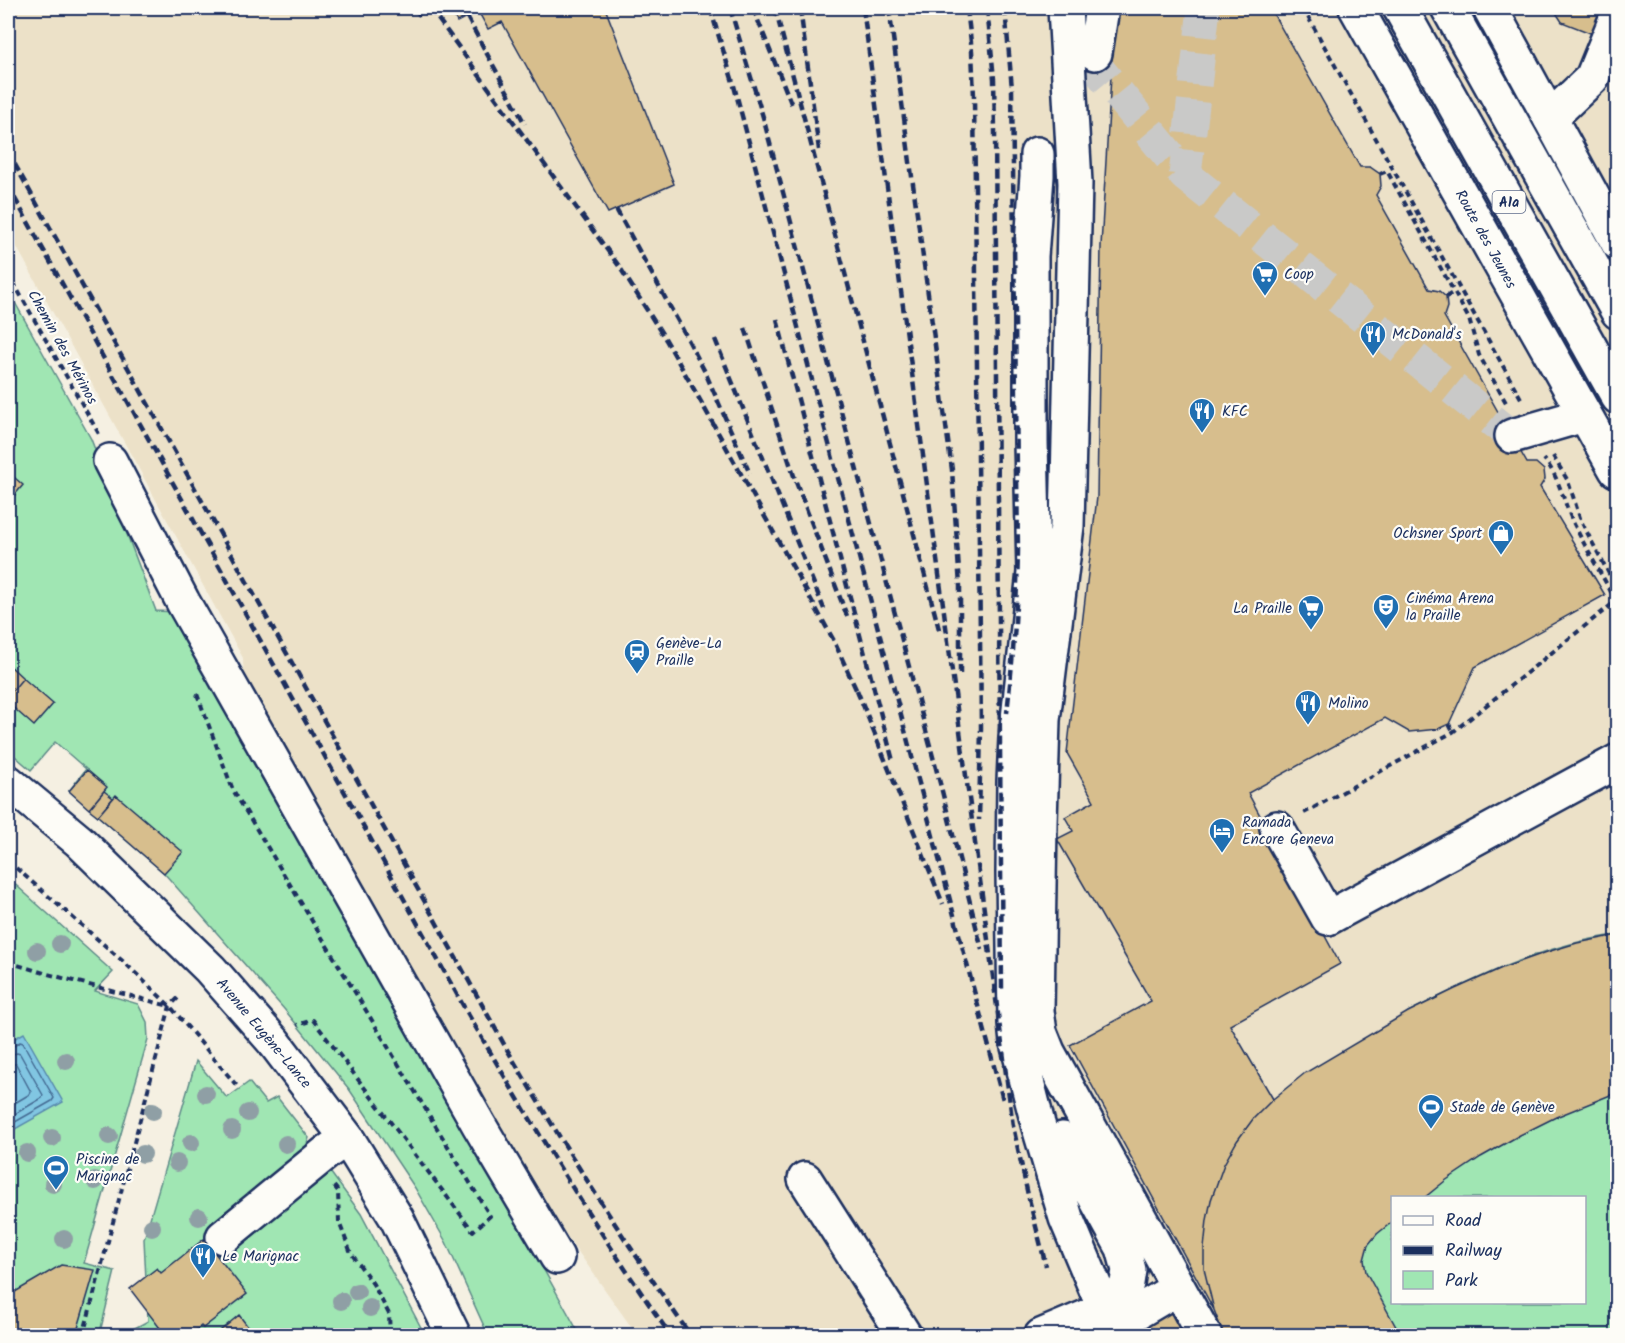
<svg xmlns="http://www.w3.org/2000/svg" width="1625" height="1343" viewBox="0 0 1625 1343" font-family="Kalam,sans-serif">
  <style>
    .built { fill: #ece1c8; fill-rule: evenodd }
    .green { fill: #a0e6b3; stroke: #5e8a88; stroke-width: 1.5; fill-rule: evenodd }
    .water { fill: #81c6e2; stroke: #588aad; stroke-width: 1.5 }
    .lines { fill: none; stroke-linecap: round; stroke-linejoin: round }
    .shore { stroke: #446b93; stroke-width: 1.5 }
    .building { fill: #d7be8d; stroke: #1b2f5e; stroke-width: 1.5 }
    .minor-tunnel { stroke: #c9c9c8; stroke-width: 33; stroke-dasharray: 33 16; stroke-linecap: butt }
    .minor-casing { stroke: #1b2f5e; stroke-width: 38 }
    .major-casing { stroke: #1b2f5e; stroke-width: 38 }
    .highway-casing { stroke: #1b2f5e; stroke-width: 38 }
    .path { stroke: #1b2f5e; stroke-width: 4; stroke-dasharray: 6 4.5; stroke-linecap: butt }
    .minor { stroke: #fdfcf7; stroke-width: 33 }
    .major { stroke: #fdfcf7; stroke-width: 33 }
    .highway { stroke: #fdfcf7; stroke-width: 33 }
    .rail { stroke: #1b2f5e; stroke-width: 4.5; stroke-dasharray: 9 4.5; stroke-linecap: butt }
    .tree { fill: #8f9fa5 }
    .labels { text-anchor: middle; stroke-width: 4.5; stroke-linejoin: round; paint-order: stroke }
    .shield { fill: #fdfcf7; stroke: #5f6c8c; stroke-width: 1.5 }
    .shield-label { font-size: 14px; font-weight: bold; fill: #1b2f5e }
    .street-label { font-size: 15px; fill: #1b2f5e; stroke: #fdfcf7 }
    .poi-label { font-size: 15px; fill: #1b2f5e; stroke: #fdfcf7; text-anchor: start }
  </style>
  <rect width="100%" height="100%" fill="#f5f0e2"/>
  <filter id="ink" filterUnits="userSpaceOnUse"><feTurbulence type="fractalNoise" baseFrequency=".0167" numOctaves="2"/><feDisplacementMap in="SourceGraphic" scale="12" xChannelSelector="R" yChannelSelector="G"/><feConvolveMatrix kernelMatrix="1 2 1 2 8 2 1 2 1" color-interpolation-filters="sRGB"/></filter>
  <g filter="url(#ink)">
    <path class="built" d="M8,8H1617V1335H637L567,1236L480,1099L244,692L243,658L8,231ZM1392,1198H1584V1302H1392Z"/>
    <path class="green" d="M8,290L91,439L156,611L179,612L580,1335H488L446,1242L415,1188L349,1089L284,1009L164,873L69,791L86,769L55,742L31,770L8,750Z
      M8,878L113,972L95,991L138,1004L147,1022L148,1039L84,1263L115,1271L101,1328L118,1335H8Z
      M1617,935V1335L1224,1336L1408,1012C1472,980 1546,943 1617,935ZM1392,1198H1584V1302H1392Z
      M196,1061L227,1098L249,1082L266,1103L277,1097L309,1138L303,1156L315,1174L331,1173L361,1214L425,1335L120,1336L148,1321L144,1239Z"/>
    <path class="water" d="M24,1033L63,1102L8,1133V1042Z"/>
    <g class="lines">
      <path class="shore" d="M8,1047H12L20,1042L23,1043L54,1098L52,1101L8,1126
        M8,1055L17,1053L20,1054L43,1095L42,1098L8,1118
        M8,1064H16L31,1092L30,1094L8,1107"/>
    </g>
    <path class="building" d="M450,8H605L674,184L608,213L502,22L488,29L478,11L457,22Z
      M1115,8H1270L1360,167H1370L1380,174L1381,186L1376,195L1429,289L1439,291L1446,297L1447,307L1444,316L1527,463H1536L1544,470L1545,479L1540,487L1605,595L1475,667L1449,724L1438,729L1409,732L1385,718L1248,793L1340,964L1230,1025L1273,1099L1253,1119L1237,1141L1224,1164L1211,1200L1207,1220L1204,1248V1269L1214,1310L1070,1045L1151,1001L1057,839L1073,831L1065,817L1094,801L1067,753L1097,497L1101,246Z
      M1553,8H1603L1593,34L1562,22Z
      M8,472L23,485L8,503Z
      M8,664L23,678L8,696Z
      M23,678L53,704L34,726L8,703V696Z
      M87,770L107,787L89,809L69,791Z
      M104,791L113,798L98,816L89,809Z
      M116,795L183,852L164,873L98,816Z
      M1618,935V1092L1556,1117L1520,1135L1481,1157L1445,1181L1424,1198H1392V1222L1377,1234L1368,1245L1364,1260L1366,1272L1401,1336H1224L1214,1310L1204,1269V1248L1207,1220L1211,1200L1224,1164L1237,1141L1253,1119L1273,1099L1305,1073L1408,1012L1455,989L1502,968L1547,952L1577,943Z
      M204,1239L247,1294L203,1328L201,1326L189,1336H177L173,1330L166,1336L130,1289L157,1268L161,1273Z
      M61,1265L95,1270L76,1335L8,1336V1296Z
      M1168,1308L1183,1336H1117Z
      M239,1315L255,1336H214Z"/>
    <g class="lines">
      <path class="minor-tunnel" d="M1095,53L1094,64L1185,175L1204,8
        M1185,175L1512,436"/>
      <g class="minor-casing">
        <path id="minor" d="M1065,8L1075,183L1067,526L1043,720L1040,823L1037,1011L1040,1032L1048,1052L1205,1336
          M1095,53L1102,8
          M1550,118L1592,78L1618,14
          M1037,154V176L1031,256V442L1034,572L1016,737L1014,781L1013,872L1015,1023L1017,1043L1038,1124L1066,1218L1112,1327L1178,1288
          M1512,436L1584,415
          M110,461L183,602L479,1125L557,1257
          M8,782L79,841L210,969L274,1042L347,1138L397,1219L454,1336
          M1277,828L1328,918L1618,761
          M1063,1139L1123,1248L1129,1270L1127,1283L1122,1296
          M805,1179L905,1336
          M223,1237L327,1152L347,1138
          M1041,1336L1105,1309"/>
      </g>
      <g class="major-casing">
        <path id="major" d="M1356,8L1616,470
          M1490,8L1618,243"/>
      </g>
      <g class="highway-casing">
        <path id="highway" d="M1400,8L1618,397
          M1448,8L1618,312"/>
      </g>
      <path class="path" d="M1303,8L1523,402
        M1380,174L1387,171L1469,319L1479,355L1508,406
        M8,273L99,434
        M1446,297L1454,292
        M1553,456L1568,481L1581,521L1618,591
        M197,694L233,790L490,1216L473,1231L313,1020L297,1025
        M1449,724L1453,732
        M1304,813L1453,732L1616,601C1602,575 1586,549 1573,522C1563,501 1560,478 1544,459
        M8,861L126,964L170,1006L237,1086
        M8,962L44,973L169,1006
        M334,1186L338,1191L339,1222L351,1253L373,1284L389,1314L390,1336
        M83,1336L170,1006L181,995"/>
      <use href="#minor" class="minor"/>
      <use href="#major" class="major"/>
      <use href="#highway" class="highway"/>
      <path class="rail" d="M415,8L421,17
        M430,8L619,266L666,340L691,384L814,605L833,639L860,698
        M710,8L733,82L1003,1100
        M730,8L763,117L941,787L982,950
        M753,8L793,108
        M775,8L940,633
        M800,8L819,150
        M863,8L1013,1126L1028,1195L1046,1266
        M889,8L952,470L960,586V677
        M967,8L972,51L974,97L981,728L979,820
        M987,8L994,79L995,131L1002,991
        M1005,8L1012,89L1018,550C1017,605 1013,659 1007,713
        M467,17L525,124
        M8,152L505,1046C563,1145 625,1242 691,1336
        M8,186L464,1007C529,1120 596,1229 671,1336
        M616,209L684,332L705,372L750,474
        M777,319L893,761
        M745,328L796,482L847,616
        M715,339L824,609
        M857,690L943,904"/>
    </g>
    <g class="tree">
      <circle cx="60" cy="944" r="9"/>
      <circle cx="37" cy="951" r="9"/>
      <circle cx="66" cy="1061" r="9"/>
      <circle cx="206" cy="1094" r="9"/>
      <circle cx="153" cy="1111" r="9"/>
      <circle cx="248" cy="1113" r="9"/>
      <circle cx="232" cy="1130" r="9"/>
      <circle cx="109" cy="1136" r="9"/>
      <circle cx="52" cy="1138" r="9"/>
      <circle cx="191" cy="1143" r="9"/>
      <circle cx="286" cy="1144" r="9"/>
      <circle cx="27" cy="1153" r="9"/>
      <circle cx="143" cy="1154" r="9"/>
      <circle cx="177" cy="1163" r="9"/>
      <circle cx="95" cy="1181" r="9"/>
      <circle cx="53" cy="1184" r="9"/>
      <circle cx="199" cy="1217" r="9"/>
      <circle cx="152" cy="1227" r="9"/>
      <circle cx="64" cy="1239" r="9"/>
      <circle cx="357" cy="1292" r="9"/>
      <circle cx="341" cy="1301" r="9"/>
      <circle cx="370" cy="1308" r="9"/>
    </g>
  </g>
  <defs>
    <g id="supermarket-pin" transform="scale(1.35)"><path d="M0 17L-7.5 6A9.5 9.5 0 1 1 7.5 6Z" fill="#1f6fb2" stroke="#fdfcf7"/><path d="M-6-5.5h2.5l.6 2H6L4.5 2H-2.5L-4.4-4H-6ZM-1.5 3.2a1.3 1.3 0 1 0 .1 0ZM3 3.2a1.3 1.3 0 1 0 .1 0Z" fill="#fff"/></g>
    <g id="restaurant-pin" transform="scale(1.35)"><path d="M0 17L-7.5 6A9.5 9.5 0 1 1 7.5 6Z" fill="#1f6fb2" stroke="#fdfcf7"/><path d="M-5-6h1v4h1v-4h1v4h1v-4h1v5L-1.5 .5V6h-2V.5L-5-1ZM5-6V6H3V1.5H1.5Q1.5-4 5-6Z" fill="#fff"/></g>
    <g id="shop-pin" transform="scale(1.35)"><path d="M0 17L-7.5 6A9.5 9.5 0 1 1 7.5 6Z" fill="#1f6fb2" stroke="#fdfcf7"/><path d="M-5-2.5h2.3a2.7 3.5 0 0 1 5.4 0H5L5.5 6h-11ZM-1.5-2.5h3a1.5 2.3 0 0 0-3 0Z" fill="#fff"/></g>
    <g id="theatre-pin" transform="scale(1.35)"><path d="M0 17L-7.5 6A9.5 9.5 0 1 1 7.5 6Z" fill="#1f6fb2" stroke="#fdfcf7"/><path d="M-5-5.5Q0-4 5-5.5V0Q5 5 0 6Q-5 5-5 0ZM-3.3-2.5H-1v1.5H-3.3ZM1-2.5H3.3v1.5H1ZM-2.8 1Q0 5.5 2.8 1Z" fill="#fff"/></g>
    <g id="station-pin" transform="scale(1.35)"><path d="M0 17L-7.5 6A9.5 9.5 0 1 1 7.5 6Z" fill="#1f6fb2" stroke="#fdfcf7"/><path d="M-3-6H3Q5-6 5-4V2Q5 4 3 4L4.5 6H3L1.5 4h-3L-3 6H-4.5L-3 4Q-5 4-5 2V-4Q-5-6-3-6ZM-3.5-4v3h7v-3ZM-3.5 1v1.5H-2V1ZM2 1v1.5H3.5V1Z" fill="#fff"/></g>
    <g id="hotel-pin" transform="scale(1.35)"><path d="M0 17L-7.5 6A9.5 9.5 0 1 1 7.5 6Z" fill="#1f6fb2" stroke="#fdfcf7"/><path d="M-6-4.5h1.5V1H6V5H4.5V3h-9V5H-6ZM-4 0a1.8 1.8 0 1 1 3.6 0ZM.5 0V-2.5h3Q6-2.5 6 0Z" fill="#fff"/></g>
    <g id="stadium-pin" transform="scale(1.35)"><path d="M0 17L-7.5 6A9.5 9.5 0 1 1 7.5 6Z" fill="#1f6fb2" stroke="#fdfcf7"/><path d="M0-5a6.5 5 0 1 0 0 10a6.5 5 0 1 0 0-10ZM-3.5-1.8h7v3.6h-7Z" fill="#fff"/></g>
  </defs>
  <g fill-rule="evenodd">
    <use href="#supermarket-pin" x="1265" y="274"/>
    <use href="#restaurant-pin" x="1373" y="334"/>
    <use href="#restaurant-pin" x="1202" y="411"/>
    <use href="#shop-pin" x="1501" y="533"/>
    <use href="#theatre-pin" x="1386" y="607"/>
    <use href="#supermarket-pin" x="1311" y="608"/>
    <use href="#station-pin" x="637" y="652"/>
    <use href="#restaurant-pin" x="1308" y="703"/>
    <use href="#hotel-pin" x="1222" y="831"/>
    <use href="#stadium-pin" x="1431" y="1107"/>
    <use href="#stadium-pin" x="56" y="1168"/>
    <use href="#restaurant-pin" x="203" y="1256"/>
  </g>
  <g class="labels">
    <rect class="shield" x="1492.5" y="191" width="33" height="22" rx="4.5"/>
    <g class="shield-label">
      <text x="1509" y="207">A1a</text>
    </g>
    <g class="street-label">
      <text transform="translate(1486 239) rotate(61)" y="5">Route des Jeunes</text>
      <text transform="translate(63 347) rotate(61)" y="5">Chemin des Mérinos</text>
      <text transform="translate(264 1033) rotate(50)" y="5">Avenue Eugène-Lance</text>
    </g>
    <g class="poi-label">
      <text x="1284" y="279">Coop</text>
      <text x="1392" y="339">McDonald's</text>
      <text x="1222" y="416">KFC</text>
      <text x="1482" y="538" text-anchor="end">Ochsner Sport</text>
      <text x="1406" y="603">Cinéma Arena<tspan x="1406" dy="17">la Praille</tspan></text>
      <text x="1292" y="613" text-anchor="end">La Praille</text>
      <text x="656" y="648">Genève-La<tspan x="656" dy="17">Praille</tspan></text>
      <text x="1328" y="708">Molino</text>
      <text x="1242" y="827">Ramada<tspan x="1242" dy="17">Encore Geneva</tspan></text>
      <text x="1450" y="1112">Stade de Genève</text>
      <text x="76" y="1164">Piscine de<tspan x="76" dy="17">Marignac</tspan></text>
      <text x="222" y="1261">Le Marignac</text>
    </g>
  </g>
  <rect width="1625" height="1343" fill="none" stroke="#fdfcf7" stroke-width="30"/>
  <rect x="15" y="15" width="1595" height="1313" fill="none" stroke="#1b2f5e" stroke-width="2" filter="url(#ink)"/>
  <rect x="1391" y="1196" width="195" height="108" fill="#fdfcf7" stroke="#a3aaba" stroke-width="1.5"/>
  <rect x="1403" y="1216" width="30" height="9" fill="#fdfcf7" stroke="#a3aaba" stroke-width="1.5"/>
  <text x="1445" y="1226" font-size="18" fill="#1b2f5e">Road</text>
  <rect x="1403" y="1246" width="30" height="9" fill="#1b2f5e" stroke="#a3aaba" stroke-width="1.5"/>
  <text x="1445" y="1256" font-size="18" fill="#1b2f5e">Railway</text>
  <rect x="1403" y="1271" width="30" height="18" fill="#a0e6b3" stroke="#a3aaba" stroke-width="1.5"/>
  <text x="1445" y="1286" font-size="18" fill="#1b2f5e">Park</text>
</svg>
